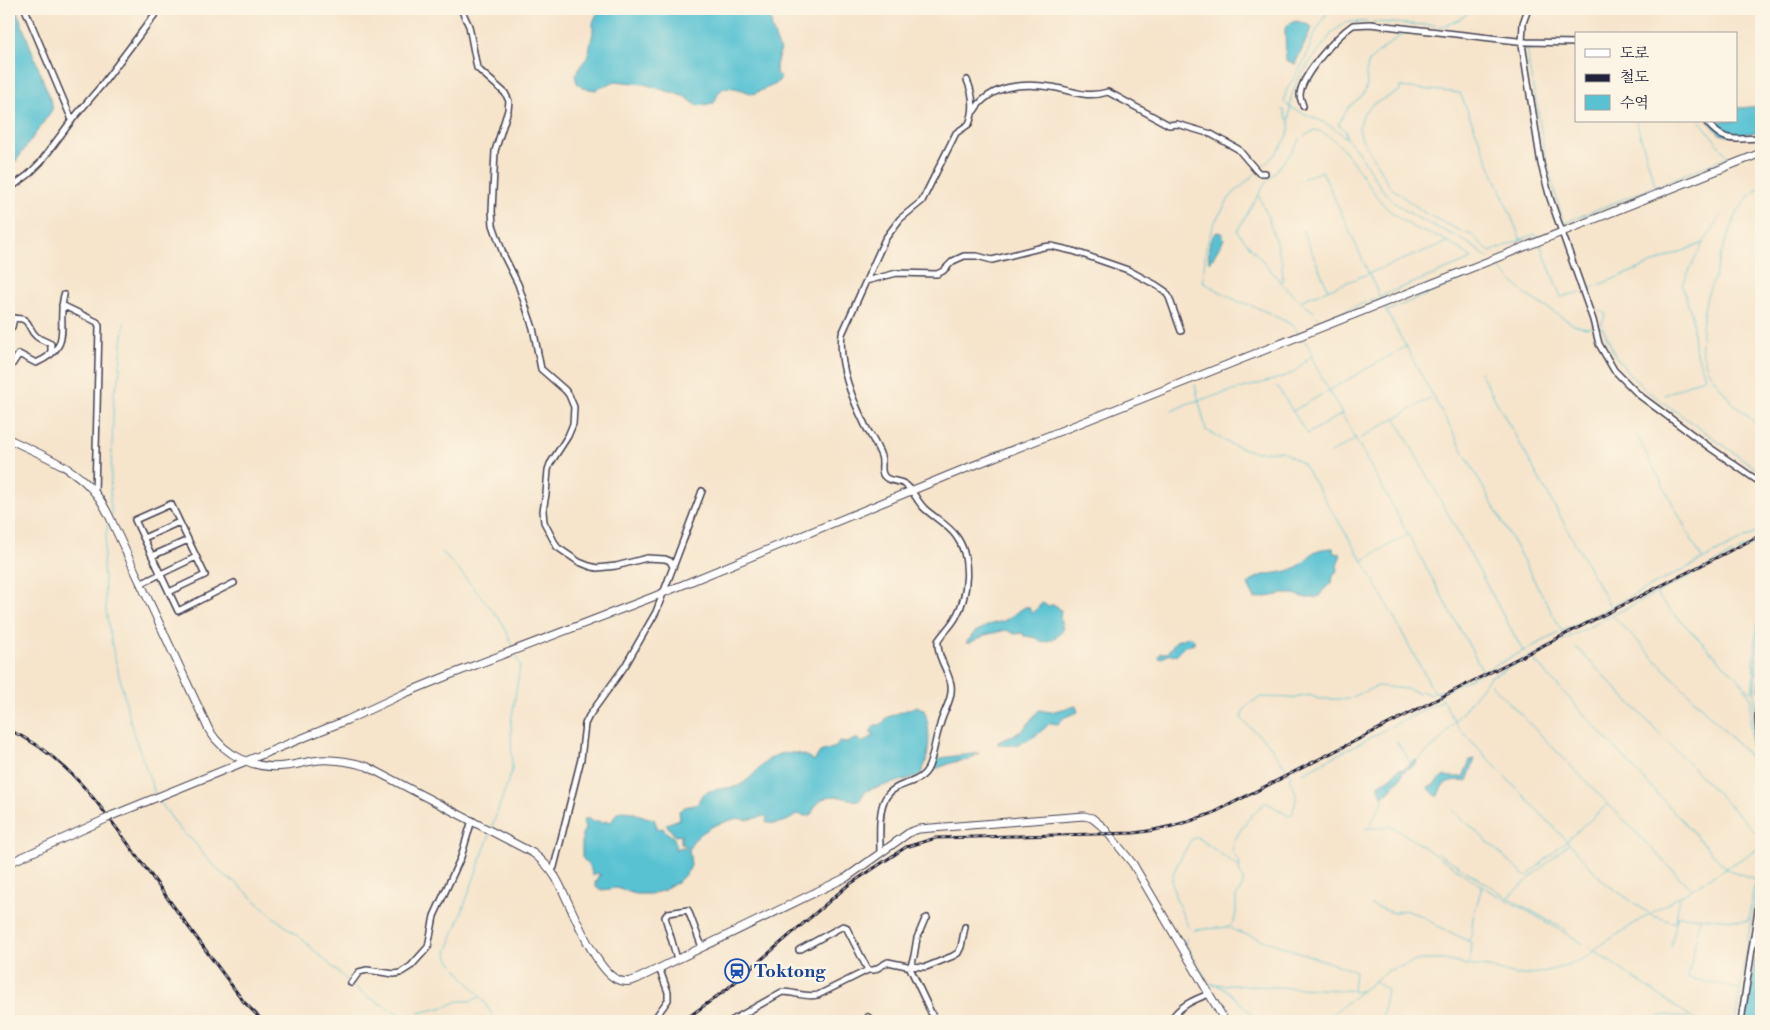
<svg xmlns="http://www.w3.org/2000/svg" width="1770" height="1030" viewBox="0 0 1770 1030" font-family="'Libre Bodoni','Noto Serif KR',serif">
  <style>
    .water { fill: #58c2d3; stroke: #3d7287 }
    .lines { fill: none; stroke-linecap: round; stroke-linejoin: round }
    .stream { stroke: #58c2d3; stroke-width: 1 }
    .minor-casing { stroke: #423f51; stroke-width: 8 }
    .major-casing { stroke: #423f51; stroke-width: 9 }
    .minor { stroke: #fff; stroke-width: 5 }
    .major { stroke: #fff; stroke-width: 7 }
    .rail-casing { stroke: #22223b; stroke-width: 3 }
    .rail { stroke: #fcf5e5; stroke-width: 1; stroke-dasharray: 4; stroke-linecap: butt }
    .major-bridge-casing { stroke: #423f51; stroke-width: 9; stroke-linecap: butt }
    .major-bridge { stroke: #fff; stroke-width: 7 }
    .labels { text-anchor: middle; stroke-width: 5; stroke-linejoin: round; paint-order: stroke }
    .transit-label { font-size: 18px; font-weight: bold; fill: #164399; stroke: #fcf5e5; text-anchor: start }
  </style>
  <rect width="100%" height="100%" fill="#fcf5e5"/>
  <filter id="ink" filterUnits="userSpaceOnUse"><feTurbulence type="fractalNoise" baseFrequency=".02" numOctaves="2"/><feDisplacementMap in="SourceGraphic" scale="10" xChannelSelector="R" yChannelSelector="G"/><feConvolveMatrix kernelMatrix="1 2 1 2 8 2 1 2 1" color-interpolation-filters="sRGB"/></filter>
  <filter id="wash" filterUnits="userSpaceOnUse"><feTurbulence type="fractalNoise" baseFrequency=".0096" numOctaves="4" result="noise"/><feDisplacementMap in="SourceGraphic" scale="20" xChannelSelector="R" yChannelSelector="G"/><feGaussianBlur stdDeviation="1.12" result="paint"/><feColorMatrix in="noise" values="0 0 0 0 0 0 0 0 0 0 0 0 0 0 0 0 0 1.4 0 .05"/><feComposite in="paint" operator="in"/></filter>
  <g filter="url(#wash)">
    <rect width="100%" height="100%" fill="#f6e4cb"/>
    <path class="water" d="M9,9H16L52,104V110L16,161L9,167Z
      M603,9H771C770,30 774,33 780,51L776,65V73L781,78L776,84L753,94C744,91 728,83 720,91C717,94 716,100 714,103L697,106L686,97L644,84L615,81L596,90L582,88L577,83L575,75L581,65L587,58L593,33V23L596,15Z
      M1295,21L1296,23L1297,21L1311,26L1312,28L1295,64L1286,60L1285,29L1287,25Z
      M1761,106V131L1758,132L1729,136L1720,134L1708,121H1736V107L1740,108Z
      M1217,232L1222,233L1224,239L1211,261H1209C1208,251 1208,238 1217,232Z
      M1333,548L1334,553L1341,554L1337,566L1338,569L1333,576L1332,583L1325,588L1319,596L1314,598H1306L1294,594H1283L1255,599L1248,585C1259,570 1280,576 1295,568C1315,557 1306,549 1333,548Z
      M1042,603L1048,606C1053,604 1058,605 1061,611L1060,618L1063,629C1059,637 1050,642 1041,642L1037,638L1024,636L1023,633L1015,634L1006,630L985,635L970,643H966L975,632L991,624L1004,621L1025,607H1029L1031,613H1033Z
      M1190,636L1194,640V643L1185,646L1177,654L1172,656L1170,654L1160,659L1158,656L1161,653H1167L1176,641Z
      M917,706L924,710C931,727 931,761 919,776L871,789L865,792L859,801C836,797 823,788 811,815L806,816L797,814C791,821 774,826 766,822L767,818L765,816L746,820L737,818L713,826L702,833L693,841L689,849L691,865L689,870L677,883L669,886L665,890L650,894H635L617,888L602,890L596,887L595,882L598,881L597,877L601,875L596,873L592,876L591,869L582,857V834L585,829L583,820L588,818L591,821H599L602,823L606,821L611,822C614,819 615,814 618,812C628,808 644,818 654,819L658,829L663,828C669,838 677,833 675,849L683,847L686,848L687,847L681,843V835L675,836L666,824L680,819L679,811L685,807L698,804C701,786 725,790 738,786C754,779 761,761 777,755C785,752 800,752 808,757C810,758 812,760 814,761L820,752L836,747L839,742L847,743L855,739H858L862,743L873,736L874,734L871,733V731L875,725H880L888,717Z
      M1076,706L1078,712L1065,717L1058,724L1050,723C1037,736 1018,750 998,744V742L1022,731L1039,710L1050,712Z
      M979,753L969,760L954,762L930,771L935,760L947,757Z
      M1475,759L1467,781C1452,780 1443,779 1438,796H1436L1428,788L1429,786L1433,785L1444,775L1449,777H1463L1470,760Z
      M1415,760L1417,761L1416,763L1403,772L1399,780L1384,796H1382L1378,785L1392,777L1398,769H1404Z
      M1757,957L1761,959V1021H1745L1755,959Z"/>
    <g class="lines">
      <path class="stream" d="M1329,9L1313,37L1305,60L1286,91L1284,102C1290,109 1302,112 1310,116C1323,122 1336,128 1346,138C1366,155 1373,184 1393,201C1412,217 1428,223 1449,233C1463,239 1476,248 1488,258
        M1373,22L1444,26L1458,20L1474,9
        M1527,45L1529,67L1538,112L1545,157L1564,225
        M1289,120L1291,98L1297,80L1332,33L1346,22H1367
        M1636,121L1655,185
        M1304,136L1315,130C1347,137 1366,191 1390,211C1397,217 1410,226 1419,230C1424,233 1431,233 1437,236C1448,241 1459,249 1470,256L1472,259L1320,321L1316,316
        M1346,137V131L1339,125V123L1349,107L1363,95L1367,86L1366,73L1369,61L1385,47L1407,31
        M1301,138L1291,153L1265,184L1237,231L1284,286L1300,301L1314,312
        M1259,170C1271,158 1293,140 1289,121L1285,116L1284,110H1282
        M1256,173L1230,197L1213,225L1206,247L1203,281L1208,285L1237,301L1258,308L1287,322L1293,326L1299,333
        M1298,181L1322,171L1381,300
        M1761,187L1749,196L1738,211L1722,251L1714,280L1707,295L1703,315L1701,347L1707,369L1721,388L1731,401L1761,428
        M1259,196L1267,214L1282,262L1283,282
        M1564,223L1728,157L1700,121
        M1302,229L1328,289
        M1569,236L1592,303L1598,310L1606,314L1601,325
        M1521,240L1460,93L1401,87H1400V91L1373,104L1364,112L1359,127L1361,137L1390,187L1425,213L1462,232L1472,235L1490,252L1535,234L1538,238
        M1540,244L1561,297L1582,292
        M1493,262L1526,295L1573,324L1586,328L1593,327
        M1586,290L1703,243L1710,234L1720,216
        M1300,301L1447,242
        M1383,305L1562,631
        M1387,311L1481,272
        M1597,327L1603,328L1616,357L1631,376L1646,390L1761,472
        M1303,339L1309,347L1315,365L1483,671
        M1480,372L1610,606
        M1195,385L1206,430L1230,444L1254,452L1282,451L1303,464L1367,568L1434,692L1445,691L1761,530
        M1277,386L1307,434L1342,414
        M1665,395L1705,377L1694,345L1692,316L1682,285L1703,243
        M1431,398L1396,418V419L1523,651
        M1172,411L1189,403L1280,378L1293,373L1311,356
        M1293,411L1405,347
        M1637,436L1702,559
        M1361,438L1395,418
        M1329,454L1356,439
        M112,515L110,501L114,392L119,379L124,323
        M108,520L103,564L106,611L113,650L133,732L156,796
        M442,552L463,575L502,622L514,648
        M1363,560L1407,535
        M1657,593L1658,596L1668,608L1751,692L1753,690L1755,640L1761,607
        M1612,615L1754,761
        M1761,615L1758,632L1753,728L1761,790
        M1576,647L1756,833L1761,836
        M1491,684L1691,889
        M1744,688L1751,697L1750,725L1755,778
        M1438,692L1458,727L1565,839L1605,883L1653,916L1676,923L1678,916H1681L1748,921L1755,879L1729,870L1725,867L1530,656
        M1390,727L1442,701
        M1397,742L1411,763
        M1416,761L1438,743L1490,677L1761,540
        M1303,773L1386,729
        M158,799L181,831L194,842L207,859L227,878L235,882L275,918L304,941L349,982
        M1454,811L1526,877L1608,804
        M492,827L512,770L511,723L520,666L515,652
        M1369,827L1383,801V796
        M1365,829L1390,826L1398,830L1490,891L1531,913L1584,944L1697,1021
        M490,834L447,953L449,960L481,997L496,1021
        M1438,853L1507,897
        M1371,905L1394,913L1404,910L1422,916L1436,925L1468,941L1471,937L1473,918L1482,887
        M1700,918L1688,978L1739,989
        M1676,921L1679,898
        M1189,928C1183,916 1172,893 1172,879C1173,869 1186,850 1191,840L1197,837L1239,867
        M1231,928L1236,931L1355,971L1353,990
        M1194,930L1229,927L1234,922L1236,912V897L1243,885V878L1239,871L1240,863C1238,860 1234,856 1233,853C1229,839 1256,809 1266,802L1289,816L1293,813C1293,808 1295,805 1296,800C1297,793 1293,786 1289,779L1291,775L1267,742L1245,723L1241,717L1244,710L1253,701L1262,697L1295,698L1309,695L1319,699H1348L1377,686L1407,689L1419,693L1421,691L1431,695L1434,692
        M1565,931L1566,930L1508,898L1568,844
        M1187,938L1185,942L1207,981L1211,984L1361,991
        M1468,941L1471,942L1469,965
        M1671,946L1676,923
        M1374,981L1387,989L1382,1021
        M352,985C369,1001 392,1007 410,1021
        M1217,985L1227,990L1259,1021
        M418,1013L445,1007L458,1001H470L480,997
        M1323,1021L1387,971L1419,960H1444L1472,966L1489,967L1515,975L1539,973L1570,965L1589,956L1595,949L1640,920L1761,847
        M1601,1021H1624
        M1627,1021L1669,1015L1685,1018L1688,1016
        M1735,1021L1761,856"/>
    </g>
  </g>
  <g filter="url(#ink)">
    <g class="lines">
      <g class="minor-casing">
        <path id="minor" d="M25,9L72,120
          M461,9L469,26L477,68L505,93L509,101L508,110L495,151L492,211L493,225L504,256L518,284L533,328L541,369L565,390L569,395L574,407L573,424L568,436L550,464L548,470L546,494L543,511L544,522L557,547L579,562L589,566L597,568L616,566L647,558L665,559L670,561L672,565
          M1528,9L1523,23L1522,44L1541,164L1550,198L1593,320L1599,344L1614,370L1639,395L1709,447L1761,483
          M1303,106C1302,102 1300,99 1300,95C1301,75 1337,36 1353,25L1370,24L1403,28L1526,42L1576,43
          M974,111C990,84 1023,83 1051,87C1072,90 1085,99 1108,92L1169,125L1177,124L1211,134L1238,149L1256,170L1259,173H1265
          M1706,121C1724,144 1735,139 1761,138
          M9,189L28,175L40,163L72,120L101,86L159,9
          M866,281L897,273L937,274L943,271L953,261L964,256H977L992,260L1043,247L1051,246L1073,251L1128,270L1156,285L1165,291L1169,297L1181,331
          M62,305L97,322L99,326L95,493
          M11,319C32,316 26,327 36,336C40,340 46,341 51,344V352L49,354
          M10,327H12L14,318
          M9,369L19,354L36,363C75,346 56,327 64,295
          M144,538L179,522
          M152,556L188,540
          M140,584L196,557
          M169,592L205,575L171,504L135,520L178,611L234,583
          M1761,663L1758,718L1761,760
          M880,852C880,838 878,811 885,799C894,780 921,787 929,766C934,753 935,739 940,725C943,712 953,699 951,685C948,669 937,658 938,641C943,633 951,626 956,617C968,596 972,557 956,536C948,525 935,518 925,509C917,502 914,491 906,485C900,480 890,482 885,477C879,472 884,463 881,456C877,445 870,435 865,425C852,398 838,365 842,334L885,239L900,219L922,201L956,133L969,124C975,110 973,94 967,80
          M551,871L554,867L581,759L585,724L589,716L625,666L656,612L702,491
          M927,918L925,919L917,938L914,956L910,968L935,1021
          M677,959L665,917L668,913L688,910L702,947
          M868,970H874L888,962L907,966L926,967L953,956L958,953L961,947L965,927
          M351,983L359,972L367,970L394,974L400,973L411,966L428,947L434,916L461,857L472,820
          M868,1017L874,1021
          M653,1021L668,1000V992L659,968
          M731,1021L782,992C794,992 807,998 818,995L868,970L846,927L843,926L799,950
          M1170,1021C1179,1006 1193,1000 1209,994
          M1741,1021L1761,890"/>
      </g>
      <g class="major-casing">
        <path id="major" d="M9,439C39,454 74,466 95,493C103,502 108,513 113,524L209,730C225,756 255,770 285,766C297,765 308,761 320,760C336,759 351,762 366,766L533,853C542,860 550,868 556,878C570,902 593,967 616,979C625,984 633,981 641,977L847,877L910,832L919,829L1084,816L1092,818L1103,827L1133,864L1225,1021
          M111,816L347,720L403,694L447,676L653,597L957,472L1761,153
          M9,863L106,819"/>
      </g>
      <use href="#minor" class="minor"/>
      <use href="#major" class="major"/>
      <g class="rail-casing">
        <path id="rail" d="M9,730C73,758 110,820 150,874C181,917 213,960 244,1002L263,1021
          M683,1021L727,989L847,886L906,847L936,838L1134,833C1162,830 1187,823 1213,813L1761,535"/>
      </g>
      <use href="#rail" class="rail"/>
      <g class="major-bridge-casing">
        <path id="major-bridge" d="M106,819L111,816"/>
      </g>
      <use href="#major-bridge" class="major-bridge"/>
    </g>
  </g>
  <defs>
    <g id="station-ring" transform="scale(1.25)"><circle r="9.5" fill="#fcf5e5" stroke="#1a4fb4" stroke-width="1.5"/><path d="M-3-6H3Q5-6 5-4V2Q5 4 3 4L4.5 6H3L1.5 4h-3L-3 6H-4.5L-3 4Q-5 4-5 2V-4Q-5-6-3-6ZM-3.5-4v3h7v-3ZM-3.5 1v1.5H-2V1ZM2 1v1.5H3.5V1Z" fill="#1a4fb4"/></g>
  </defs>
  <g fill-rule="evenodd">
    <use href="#station-ring" x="737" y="971"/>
  </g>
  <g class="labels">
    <g class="transit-label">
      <text x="754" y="977">Toktong</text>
    </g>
  </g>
  <rect width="1770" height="1030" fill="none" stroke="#fcf5e5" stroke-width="30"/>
  <rect x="1575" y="32" width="162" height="90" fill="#fcf5e5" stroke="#a5a1a1"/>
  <rect x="1585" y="49" width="25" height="8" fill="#ffffff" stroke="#a5a1a1"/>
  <text x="1620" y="58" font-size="15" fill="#22223b">도로</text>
  <rect x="1585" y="74" width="25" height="8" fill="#22223b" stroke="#a5a1a1"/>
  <text x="1620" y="82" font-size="15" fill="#22223b">철도</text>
  <rect x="1585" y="95" width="25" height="15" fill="#58c2d3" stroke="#a5a1a1"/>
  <text x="1620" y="108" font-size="15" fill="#22223b">수역</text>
</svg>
